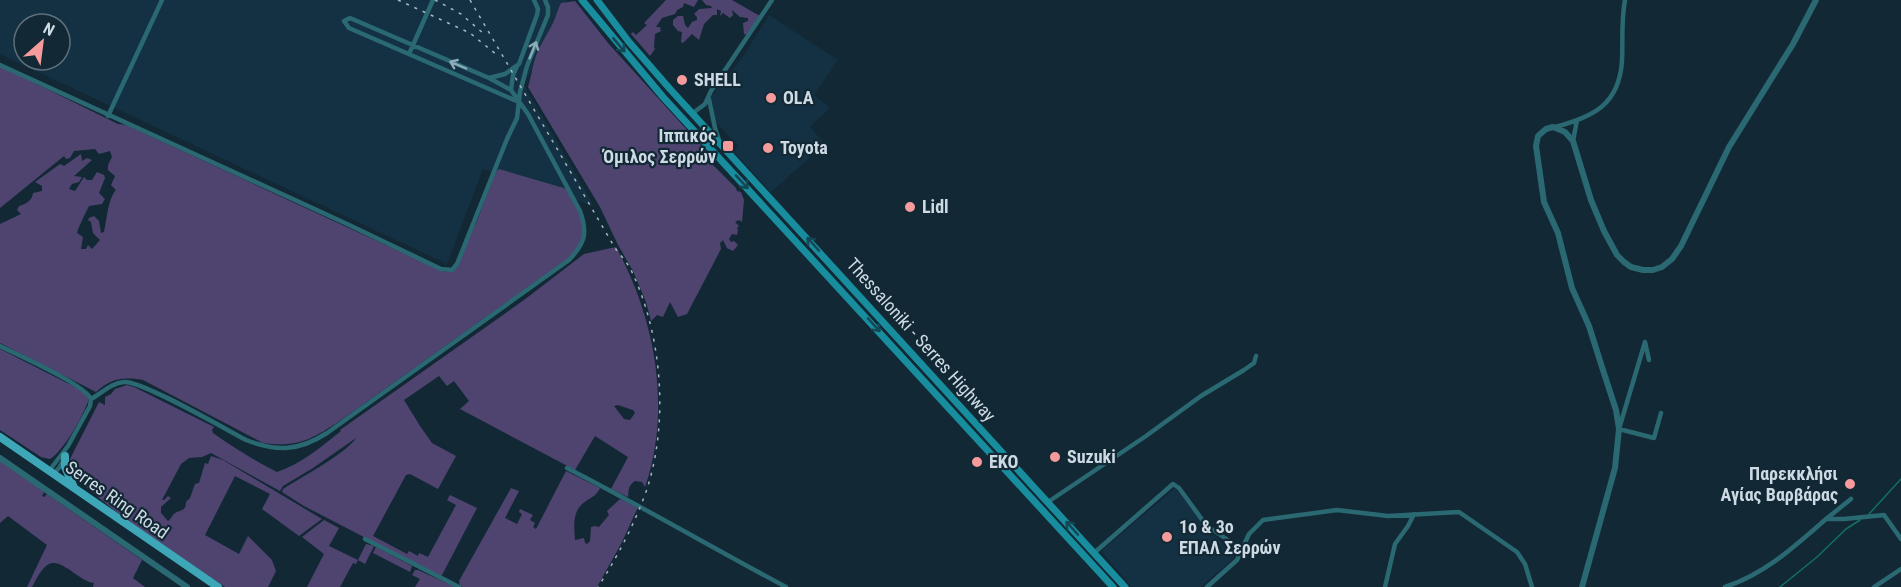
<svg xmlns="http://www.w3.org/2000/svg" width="1901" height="587" viewBox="0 0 1901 587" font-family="'Roboto Condensed',sans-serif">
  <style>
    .built { fill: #143143; fill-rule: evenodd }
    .green { fill: #4f4470; fill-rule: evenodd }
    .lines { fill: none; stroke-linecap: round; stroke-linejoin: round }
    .stream { stroke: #127064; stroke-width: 1.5 }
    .minor { stroke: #2a6872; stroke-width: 4.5 }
    .tertiary { stroke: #2a6872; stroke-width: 6 }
    .secondary { stroke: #188d9e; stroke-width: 7 }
    .primary { stroke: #3da7b8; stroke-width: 8 }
    .rail { stroke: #a6b5be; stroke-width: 1.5; stroke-dasharray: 3 6; stroke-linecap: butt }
    .oneway { stroke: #144654 }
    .oneway2 { stroke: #8cacb6 }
    .poi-dot { fill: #f59b9b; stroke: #122835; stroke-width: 2 }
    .labels { text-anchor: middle; stroke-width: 4.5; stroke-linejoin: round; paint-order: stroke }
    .poi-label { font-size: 18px; font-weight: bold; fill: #cddae3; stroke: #122835; text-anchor: start }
    .street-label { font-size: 18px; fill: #cddae3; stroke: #122835 }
  </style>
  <rect width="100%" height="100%" fill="#122835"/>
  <path class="built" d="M0,0H567L524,85L594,206L483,169L447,264L0,54ZM24,24H60V60H24Z
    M769,15L838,60L814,95L830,108L810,127L825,144L771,192L733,151L738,146L716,122L711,97L744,55Z
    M1175,488L1210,532L1221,541L1235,557L1201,587H1132L1101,551Z"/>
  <path class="green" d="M666,0H698L694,7L684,3L683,7L677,10L675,14L662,18L656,27H660L661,31L655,34L654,47L655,49L650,56L631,34L633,32L636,35L647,25L644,23Z
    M702,0H732L760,16L747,35L744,34L743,23L748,21V18L740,17L732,10L733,15L730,18L723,13L720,16L721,11L717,9V15H713L704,24L699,40L692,34L683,43L681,42L682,32L678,31L673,25V20L678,16H683L685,25L688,28L692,22L697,20V17L694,14L699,9L712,8L711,6L706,5Z
    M575,1L608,43L707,152L703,155L736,188L737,191L741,192L744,200L742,222L739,220L735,222L739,226L737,228L738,230L737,235L732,234L729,239L731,242L734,241L738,245L733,251L727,248L723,240L720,243L721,249L687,314L678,317L670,302L663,317L657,315L651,321L646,302L633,271L618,245L600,207L528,87C531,78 532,68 535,59C539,46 546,37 552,25C556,18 557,10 561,3Z
    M0,66L118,124L126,125L442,271L451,272L454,270L477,221L495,173L499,169L567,189C582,217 592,230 570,257L344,418C314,438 300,448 263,443L143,380C122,377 112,378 96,392L0,343V224L21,214L17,210L19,206C26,204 32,201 33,193L42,191V186L35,182L60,164L64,166L81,154L82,161L87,158L92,160L74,176L82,177L79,182L72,184L69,189L75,191L84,177L87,180H92L97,172L104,175L105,178L99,193L105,199L102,204L89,206C86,212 78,228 77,233L83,237L81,249H86L88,245L92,249L100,240L93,233L91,222L88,220L89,218L94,216L99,221L101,233L104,232C107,219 108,199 116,190L111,185L115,176L108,170V165L112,157L110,151L99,154L95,149L74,151L70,158L66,159L64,156L0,208Z
    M616,247C655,318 672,409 645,487L642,482L635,481C628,486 629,489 628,497L611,489L628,457L595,436L575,470L460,409L469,401L454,381L447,386L439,376L404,400L420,426L432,443L456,456L438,489L410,474L406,475L373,536L407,554L409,551L418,556L419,553L428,557L456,505L447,500L450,495L477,508L441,577L304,506L282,492L283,489C300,478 347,453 356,438L313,468L283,486L280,491L211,453L202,457L189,458L181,464L162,500H164L168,496L171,498L161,507V513L168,521C170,520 171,517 173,515C178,509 186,513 186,502L190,498L195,484L199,483L205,463L208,464L211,456L223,460L322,519L299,536L262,509L270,494L235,476L205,535L239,554L248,536L272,560L276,571L268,587H225L121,516L74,477L69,469L70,459L99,402L105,405V397L111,394L115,389L127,385L134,387L214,427L212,430L213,433C233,447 255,461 277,472C301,464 321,447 341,431L340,430L524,300L584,254ZM618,405L633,410L635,413L630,420L624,419L614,406Z
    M0,349L83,391L89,399C84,414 64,451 50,459L41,457L0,430Z
    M0,461L42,490L44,492L42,496L44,497L47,494L142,560L133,578L145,587H93L94,583C79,582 59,554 46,566C40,571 36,580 32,587H27L47,545L8,516L0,523Z
    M566,471L600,488C597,495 592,497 586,501C572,510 574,525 575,540L584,538L585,543L587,544L590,541L591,527L595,526L599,527L609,515L607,511L620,499L638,507L622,542L597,587H463L460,586L459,581L511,488L519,491L505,518L517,524L522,514L519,512L520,509L533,515L530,520L535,523L533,527L536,529Z
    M324,520L339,528L329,546L358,560L366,544L374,546L365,564L358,560L356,564L353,563L340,587H307L324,554L302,537Z
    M376,547L412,566L410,572L373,553Z
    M415,570H418L455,587H415L420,579L412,575Z"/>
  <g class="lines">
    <path class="stream" d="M1869,514L1901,479
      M1780,587L1817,557L1846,529L1860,520"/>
    <path class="minor" d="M409,54L433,0
      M0,65L345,223L441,269L452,270L457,264L507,139L517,118L520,92L527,66L548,15V7L545,0
      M489,78L505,74L519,64L537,15L538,9L534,0
      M511,90L513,75L517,66
      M709,99L715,128L719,140
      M693,113L705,104L711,91L772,0
      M108,116L162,0
      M1555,127C1593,117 1619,105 1622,61C1623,40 1621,21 1625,0
      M1573,141L1577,120
      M0,346C18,355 84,384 91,399L90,406L68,446L49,471
      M1649,360L1645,342L1619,429L1654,438L1661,413
      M91,399C102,393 111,383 124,382C141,380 225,429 246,440C277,452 299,451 327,433L569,260C585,243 588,233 580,211L528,114L511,90L489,78L350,18L344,21L349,28L519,102
      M567,468C641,506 713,548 786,587
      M53,474L59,468L64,459
      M1048,502L1146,436L1201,396L1244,370L1254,363L1256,356
      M1826,519L1851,499
      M365,539L459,587
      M1094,553L1173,484L1179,488L1206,525L1242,550
      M1207,587L1237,560L1249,534L1263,520L1337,510L1388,516L1459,512L1517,552L1525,564L1532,587
      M1385,587L1395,544L1408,526L1414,514
      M1725,587C1765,574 1795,546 1826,519H1844L1884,515L1901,539
      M1874,587L1901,569"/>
    <path class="tertiary" d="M0,458L187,587
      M1582,587L1615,468L1619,429L1616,410L1602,367L1589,326L1572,288L1558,233L1544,202L1536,146L1538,136L1546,129L1553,127L1565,132L1573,141L1591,200L1604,231L1617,255L1624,262L1631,267L1643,270H1653L1662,267L1672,259L1681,246L1729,147L1793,44L1816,0"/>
    <path class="secondary" d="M582,0L663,97L1113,587
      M597,0L629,42L670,89L1125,587"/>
    <path class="primary" d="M0,437L218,587
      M65,456V467L73,485"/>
    <path class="rail" d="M398,0L470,33L497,55
      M435,0L461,14L484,34
      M470,0L615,248C620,255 627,262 631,270C662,334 669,421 647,489C635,523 618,556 598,587"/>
  </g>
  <defs><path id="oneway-shaft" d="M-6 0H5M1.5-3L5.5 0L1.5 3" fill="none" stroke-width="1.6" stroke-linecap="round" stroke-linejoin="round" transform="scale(1.5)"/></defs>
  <g class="oneway">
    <use href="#oneway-shaft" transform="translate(619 45) rotate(50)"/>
    <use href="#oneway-shaft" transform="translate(742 182) rotate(47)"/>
    <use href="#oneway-shaft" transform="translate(813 244) rotate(-132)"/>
    <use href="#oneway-shaft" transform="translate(874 325) rotate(48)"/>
    <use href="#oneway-shaft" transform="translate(1072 528) rotate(-132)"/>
  </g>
  <g class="oneway2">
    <use href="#oneway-shaft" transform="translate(533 50) rotate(-68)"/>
    <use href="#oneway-shaft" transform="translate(458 65) rotate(-157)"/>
  </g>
  <g class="poi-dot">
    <circle cx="682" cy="80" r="6"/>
    <circle cx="771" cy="98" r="6"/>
    <rect x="722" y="140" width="12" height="12" rx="3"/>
    <circle cx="768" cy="148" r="6"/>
    <circle cx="910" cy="207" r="6"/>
    <circle cx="1055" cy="457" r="6"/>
    <circle cx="977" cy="462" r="6"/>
    <circle cx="1850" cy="484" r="6"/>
    <circle cx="1167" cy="537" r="6"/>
  </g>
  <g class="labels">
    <g class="poi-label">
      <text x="694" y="86">SHELL</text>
      <text x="783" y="104">OLA</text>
      <text x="716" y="142" text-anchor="end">Ιππικός<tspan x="716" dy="21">Όμιλος Σερρών</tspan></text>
      <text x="780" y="154">Toyota</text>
      <text x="922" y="213">Lidl</text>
      <text x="1067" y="463">Suzuki</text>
      <text x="989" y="468">EKO</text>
      <text x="1838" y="480" text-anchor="end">Παρεκκλήσι<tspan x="1838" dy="21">Αγίας Βαρβάρας</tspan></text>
      <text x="1179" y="533">1ο &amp; 3ο<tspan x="1179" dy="21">ΕΠΑΛ Σερρών</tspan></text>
    </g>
    <g class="street-label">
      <text transform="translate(921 340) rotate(48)" y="6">Thessaloniki - Serres Highway</text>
      <text transform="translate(117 500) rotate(35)" y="6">Serres Ring Road</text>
    </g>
  </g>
  <g transform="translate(42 42) rotate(28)"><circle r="28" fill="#122835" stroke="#5d6f7b" stroke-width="1.5"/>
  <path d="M0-4.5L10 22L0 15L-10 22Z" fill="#f59b9b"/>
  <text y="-9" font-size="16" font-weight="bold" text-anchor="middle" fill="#cddae3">N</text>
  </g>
</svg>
